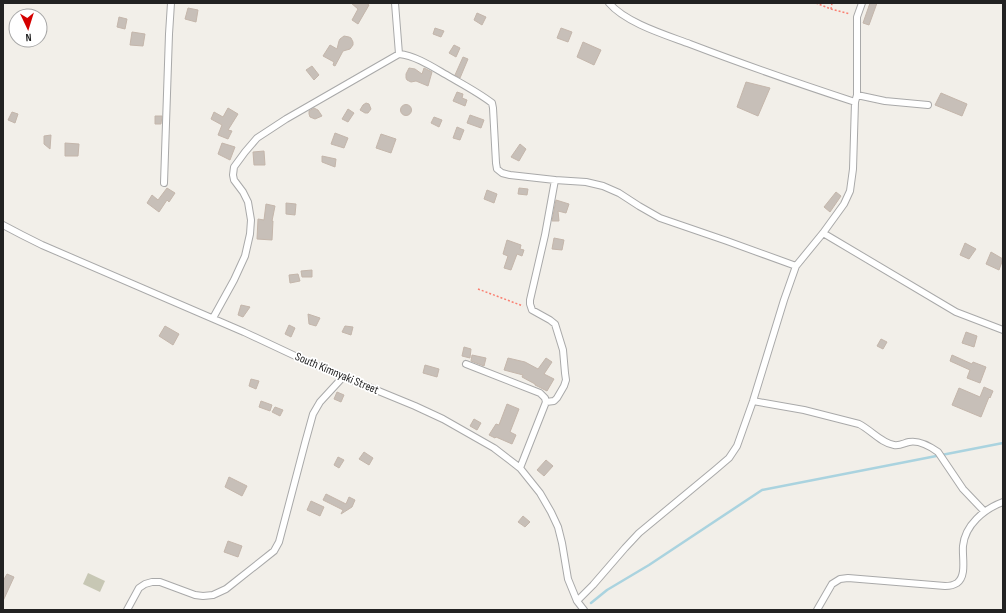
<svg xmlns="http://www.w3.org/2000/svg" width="1006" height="613" viewBox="0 0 1006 613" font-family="'Sofia Sans Condensed',sans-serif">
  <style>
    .construction { fill: #c7c7b4 }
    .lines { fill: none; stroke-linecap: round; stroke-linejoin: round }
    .stream { stroke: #aad3df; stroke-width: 2.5 }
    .building { fill: #c7bfb8; stroke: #c4b6ab }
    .minor-casing { stroke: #a9a9a9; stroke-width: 8 }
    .path { stroke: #fa8072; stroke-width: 1.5; stroke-dasharray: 2 2; stroke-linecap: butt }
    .minor { stroke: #fff; stroke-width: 6 }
    .labels { text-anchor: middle; stroke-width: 3.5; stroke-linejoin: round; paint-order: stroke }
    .street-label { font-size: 12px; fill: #222; stroke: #fff }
  </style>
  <rect width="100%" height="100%" fill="#f2efe9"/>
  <path class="construction" d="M88,573L105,581L100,592L83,584Z"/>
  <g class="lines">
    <path class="stream" d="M591,603L607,590L649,565L762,490L1003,443"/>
  </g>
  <path class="building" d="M351,3H366L369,5L358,24L352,20L358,9Z
    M870,3H877L869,25L863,23Z
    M188,8L198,10L196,22L185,19Z
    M477,13L486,17L482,25L474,20Z
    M119,17L127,19L125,29L117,27Z
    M435,28L444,31L441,37L433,34Z
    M561,28L572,32L568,42L557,38Z
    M132,32L145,34L143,46L130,45Z
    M344,36L349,37L351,38L353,42V45L350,49L343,51L335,66L333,65L334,62L323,56L330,45L337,49L339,41L340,39Z
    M583,42L601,50L594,65L577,57Z
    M454,45L460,48L456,57L449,53Z
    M463,57L468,59L460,78L455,75Z
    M312,66L319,75L314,80L306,70Z
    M409,68L415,69L422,74L424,68L432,72L428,86L416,81L411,82L407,80L406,78V74Z
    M746,82L770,88L758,116L737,107Z
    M457,92L463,94L462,98L467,100L465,106L453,101Z
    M941,93L967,104L962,116L935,105Z
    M366,103L369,104L371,109L368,113H365L360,110L363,105Z
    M400.5 110a5.5 5.5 0 1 1 11 0a5.5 5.5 0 1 1-11 0Z
    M228,108L238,114L228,130L232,131L228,139L218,135L222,125L211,119L214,112L223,117Z
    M314,108L318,110L322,116L315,119L310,117L309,114V111Z
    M348,109L354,113L348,122L342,119Z
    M12,112L18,114L15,123L8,120Z
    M470,115L484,120L481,128L467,123Z
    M155,116H162L161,124H155Z
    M434,117L442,120L439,127L431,123Z
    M457,127L464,130L460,140L453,138Z
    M335,133L348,138L344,148L331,144Z
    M381,134L396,139L391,153L376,148Z
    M51,135L50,149L44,144V136Z
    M65,143L79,144L78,156H65Z
    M222,143L235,147L230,160L218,154Z
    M520,144L526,149L519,161L511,157Z
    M264,151L265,165H254L253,152Z
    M322,156L336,159L335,167L322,162Z
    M167,188L175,193L169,202L167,200L159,212L147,203L152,195L158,200Z
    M519,188L528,189L527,195L518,194Z
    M487,190L497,194L494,203L484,199Z
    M836,192L841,196L830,212L824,207Z
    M556,200L569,204L566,213L558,211L559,221H552Z
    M286,203L296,204L295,215L286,214Z
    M266,204L275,206L272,221H273L272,240L257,239L258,219L264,220Z
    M554,238L564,240L562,250L552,249Z
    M507,240L521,245L520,249L524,250L522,256L517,254L511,270L504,268L508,256L503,254Z
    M965,243L976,249L969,259L960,255Z
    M991,252L1003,259L999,270L986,264Z
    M312,270V277H302L301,271Z
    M298,274L300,281L290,283L289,275Z
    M241,305L250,307L243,317L238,315Z
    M308,314L320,318L316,326L309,324Z
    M289,325L295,328L291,337L285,334Z
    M165,326L179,334L173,345L159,336Z
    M345,326L353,327L351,335L342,332Z
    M966,332L977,336L974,347L962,343Z
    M881,339L887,342L883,349L877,346Z
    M464,347L471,349L470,358L462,356Z
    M472,355L486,358L484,366L471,361Z
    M952,355L972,364L973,362L986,367L980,383L967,378L970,370L950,361Z
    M508,358L525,362L538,369L546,358L552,362L544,374L554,379L547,391L535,385V384L522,377L523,375L504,370Z
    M425,365L439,369L437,377L423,373Z
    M251,379L259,381L256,389L249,386Z
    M984,387L993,391L990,398L989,397L981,417L952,405L959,388L980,397Z
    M337,392L344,395L341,402L334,399Z
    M261,401L272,405L270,411L259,407Z
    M507,404L519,409L510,432L516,435L512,444L496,437L495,438L489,435L496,424L499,425Z
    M275,407L283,410L280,416L272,412Z
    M474,419L481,423L477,430L470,426Z
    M364,452L373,458L369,465L359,459Z
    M338,457L344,460L339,468L334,465Z
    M546,460L553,466L544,476L537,470Z
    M229,477L247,486L242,496L225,487Z
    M326,494L346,504L349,497L355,500L352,507L341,514L343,510L323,500Z
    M311,501L324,507L320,516L307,510Z
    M523,516L530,522L525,527L518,522Z
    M228,541L242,546L238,557L224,552Z
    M7,574L14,577L3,601V581Z"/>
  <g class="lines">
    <g class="minor-casing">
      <path id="minor" d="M395,3L399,54
        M609,3C626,23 666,35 690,44C745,65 800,84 855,102
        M857,95L885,101L928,105
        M164,183L169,34L171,3
        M3,225L22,235L42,245L244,332L308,362L415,406L443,419L494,448L520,468L540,493L551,512L558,527L562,543L568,579L577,601L584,610
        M823,233L956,312L1003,330
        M213,318L234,280L245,256L250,234L251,220L248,202L243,192L234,180L233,175L234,167L245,152L257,138L286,119L399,54C417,56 434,68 450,77C464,85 479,93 492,103L493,108L496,163L497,169L502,173L510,175L555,180L586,182L603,186L619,193L639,206L660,218L727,241L796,266
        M466,364L540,393L545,398L546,402L520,468
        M753,401L804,410L859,424C871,430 881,443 894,445C900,446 904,443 909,442C919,440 931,447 938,452L963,489L984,511
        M546,402L554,401L557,398L564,386L566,380L565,373L563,350L555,324L550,320L532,310L530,304V300L545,235L555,180
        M577,601L593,585L625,548L639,533L715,470L729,458L737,446L753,401L784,300L796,266L823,233L844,204L850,191L853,169L855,102L857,95V17L862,3
        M127,610L139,588L145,584L152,582H160L195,595L203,596L213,595L226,589L274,551L279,542L305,443L313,414L320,402L343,377
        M817,610L832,584L840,579L848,578L945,586C949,586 954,585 957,583C967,576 962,557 963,546C965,525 984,509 1003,502"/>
    </g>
    <path class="path" d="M816,3L831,9L850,14
      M831,9L832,3
      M478,289L523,306"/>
    <use href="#minor" class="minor"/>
  </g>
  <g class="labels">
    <g class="street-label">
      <text transform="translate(337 373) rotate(23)" y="4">South Kimnyaki Street</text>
    </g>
  </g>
  <rect width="1006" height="613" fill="none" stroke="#222222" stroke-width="8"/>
  <g transform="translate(28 28) rotate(176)"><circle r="19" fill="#ffffff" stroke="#a7a7a7"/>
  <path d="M0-3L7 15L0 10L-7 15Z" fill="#d40000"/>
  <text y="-6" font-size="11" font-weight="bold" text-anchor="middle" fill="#222222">N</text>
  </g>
</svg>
